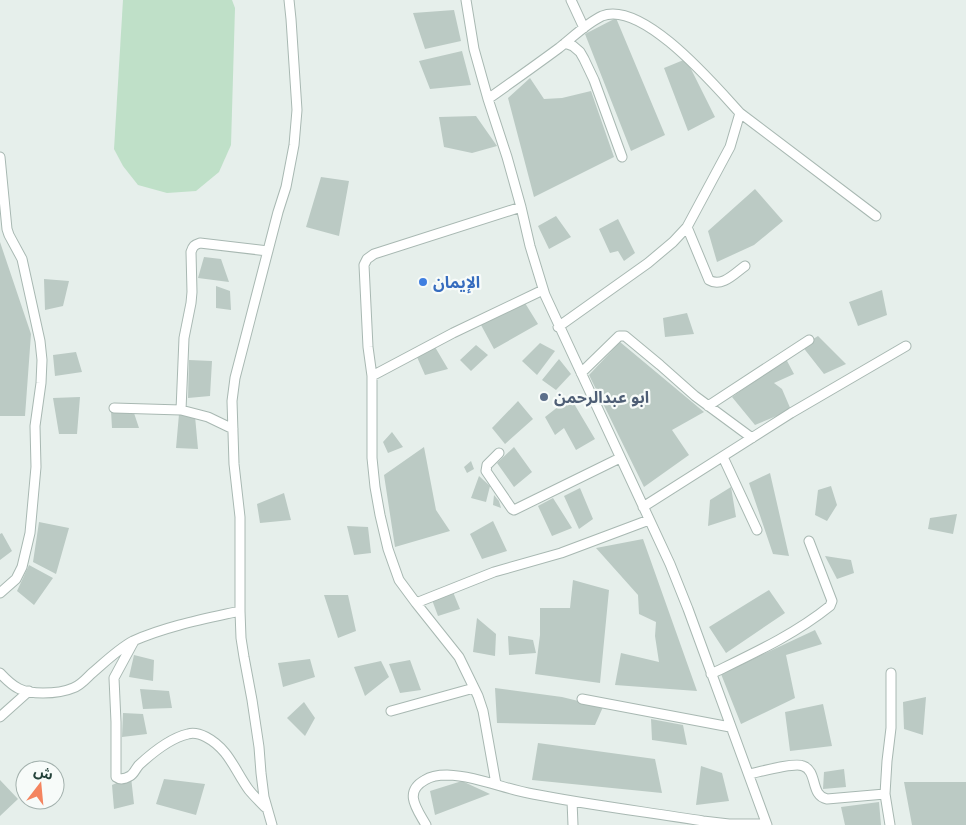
<svg xmlns="http://www.w3.org/2000/svg" width="966" height="825" viewBox="0 0 966 825" font-family="Arial,'Noto Sans Arabic',sans-serif">
  <style>
    .green { fill: #bfe0c8 }
    .building { fill: #bbcac4 }
    .lines { fill: none; stroke-linecap: round; stroke-linejoin: round }
    .minor-casing { stroke: #a8b8b2; stroke-width: 11 }
    .minor { stroke: #fff; stroke-width: 9 }
    .shop-dot { fill: #3f7fe0; stroke: #f7fbf9; stroke-width: 2 }
    .service-dot { fill: #5c6f8a; stroke: #f7fbf9; stroke-width: 2 }
    .labels { text-anchor: middle; stroke-width: 4.5; stroke-linejoin: round; paint-order: stroke }
    .shop-label { font-size: 16px; font-weight: bold; fill: #366cbe; stroke: #f7fbf9; text-anchor: start }
    .service-label { font-size: 16px; font-weight: bold; fill: #4e5e75; stroke: #f7fbf9; text-anchor: start }
  </style>
  <rect width="100%" height="100%" fill="#e6efeb"/>
  <path class="green" d="M123,0H232L235,8L231,145L219,172L196,191L167,193L138,185L123,166L114,149Z"/>
  <path class="building" d="M454,10L461,41L425,49L413,13Z
    M616,18L665,135L631,151L585,34Z
    M462,51L471,85L430,89L419,61Z
    M686,59L715,117L688,131L664,68Z
    M530,78L544,99L562,98L591,91L614,157L534,197L508,98Z
    M476,116L497,146L472,153L444,147L439,117Z
    M321,177L349,181L339,236L306,227Z
    M755,189L783,221L754,245L717,262L708,231Z
    M556,216L571,237L549,249L538,226Z
    M618,219L635,253L624,261L618,251L610,253L599,229Z
    M0,242L31,334L25,416H0Z
    M204,257L221,259L229,282L198,278Z
    M44,279L69,281L63,306L45,310Z
    M216,286L230,291L231,310L216,308Z
    M882,290L887,315L858,326L849,302Z
    M525,303L538,324L494,349L481,325Z
    M687,313L694,334L665,337L663,318Z
    M818,336L846,364L824,374L802,346Z
    M620,342L704,412L672,430L689,455L644,487L589,375Z
    M540,343L555,351L537,375L522,361Z
    M476,345L488,355L471,371L460,360Z
    M435,347L448,369L425,375L417,357Z
    M76,352L82,372L55,376L53,355Z
    M559,359L571,374L556,390L542,380Z
    M786,359L794,374L774,383L782,389L791,410L755,425L732,397Z
    M189,360L212,361L210,396L188,398Z
    M80,397L77,434H59L53,398Z
    M568,399L573,402L595,439L576,450L564,428L555,435L545,417Z
    M518,401L533,419L505,444L492,428Z
    M133,410L139,428H112L111,411Z
    M179,414L195,416L198,449L176,448Z
    M392,432L403,447L388,453L383,442Z
    M424,447L436,510L450,531L395,547L384,475Z
    M514,447L532,472L514,487L497,463Z
    M471,461L474,469L467,473L464,467Z
    M770,473L789,556L773,554L749,483Z
    M479,476L490,486L486,502L471,498Z
    M831,486L837,505L827,521L815,515L818,490Z
    M731,487L736,517L708,526L710,500Z
    M580,488L593,519L579,529L564,496Z
    M284,493L291,520L260,523L257,504Z
    M494,495L499,501L501,508L493,505Z
    M553,498L572,528L552,536L538,506Z
    M957,514L953,534L928,529L930,518Z
    M493,521L507,551L482,559L470,534Z
    M39,522L69,528L56,574L33,562Z
    M347,526L368,527L371,553L354,555Z
    M2,533L12,551L0,560V534Z
    M643,539L697,691L615,685L621,653L659,662L655,636L656,622L639,614L638,595L596,548Z
    M825,556L851,560L854,573L837,579Z
    M29,565L53,578L34,605L17,591Z
    M573,580L609,590L600,683L535,674L540,635V608H570Z
    M769,590L785,613L726,653L709,627Z
    M453,592L460,609L438,616L432,600Z
    M324,595H348L356,631L338,638Z
    M477,618L496,634L495,656L473,652Z
    M815,630L822,644L786,655L795,698L741,724L721,674Z
    M508,636L533,640L536,653L509,655Z
    M134,655L154,660L153,681L129,677Z
    M310,659L315,677L283,687L278,663Z
    M410,660L421,690L400,693L389,664Z
    M381,661L389,677L365,696L354,667Z
    M495,688L562,697L603,707L595,725L497,723Z
    M140,689L169,691L172,708L143,709Z
    M926,697L923,735L904,729L903,702Z
    M304,702L315,718L305,736L287,718Z
    M823,704L832,746L790,751L785,712Z
    M123,713L143,714L147,734L122,737Z
    M651,719L683,725L687,745L652,740Z
    M538,743L655,759L662,793L532,780Z
    M701,766L722,773L729,801L696,805Z
    M844,769L846,787L823,789L824,772Z
    M131,777L134,804L114,809L112,785Z
    M164,779L205,784L196,815L156,804Z
    M0,780L18,799L0,816Z
    M462,781L490,794L435,815L430,791Z
    M904,782H966V825H912Z
    M879,802L881,825H845L841,807Z"/>
  <g class="lines">
    <g class="minor-casing">
      <path id="minor" d="M466,0L474,49L488,99L507,157L521,207L530,246L545,295L670,564L688,609L767,825
        M571,0L584,28
        M565,43L573,46L580,52L584,59L594,80L622,157
        M488,99C512,82 536,65 559,48C573,37 587,23 602,16C643,0 715,86 740,113
        M0,157L7,229L9,235L22,259L40,341L42,360L41,383L35,426L36,467L30,533L22,567L16,579L0,593
        M687,227L709,280C722,288 735,273 745,266
        M558,327L648,263L673,242L687,227L730,147L740,113L876,216
        M581,373L619,336H625L660,365L695,396L752,438
        M372,376L453,333L543,290
        M708,406L809,340
        M114,408L181,410L208,417L233,429
        M181,410L184,338L191,303L192,292L191,252C193,246 194,245 200,243L268,251
        M499,453L487,465L486,471L512,509L514,510L620,458
        M723,457L757,530
        M643,507L791,413L906,346
        M416,603L399,580L394,566L388,549L380,515L375,487L372,458V376L368,347L364,265L367,259L374,254L521,207
        M134,641L114,678L116,722V777C120,780 125,779 130,776C134,774 136,768 139,765C153,752 170,738 188,734C194,732 200,734 206,737C229,749 235,771 249,790C254,796 260,802 265,807
        M0,673C14,688 22,693 43,693C53,693 64,692 73,688C80,686 86,679 91,674C104,663 118,649 133,641C167,626 204,619 240,611
        M711,674C752,654 794,635 830,606L832,601L809,541
        M582,699L730,727
        M391,711L474,688
        M0,717L29,691
        M749,774C759,772 795,762 803,766C818,771 810,796 827,799L885,794
        M496,784L483,711L478,696L459,657L416,603L494,572L561,553L649,520
        M572,801L573,825
        M272,825L264,797L261,773L259,747L252,700L244,657L241,638L240,611V517L234,464L232,401L235,378L278,212L286,187L294,145L297,110L291,19L289,0
        M426,825C417,809 403,792 425,780C431,776 441,775 447,775C477,776 504,789 533,794C589,805 647,812 703,821L729,824H766
        M890,825L885,794L887,761L891,728V673"/>
    </g>
    <use href="#minor" class="minor"/>
  </g>
  <circle class="shop-dot" cx="423" cy="282" r="5"/>
  <circle class="service-dot" cx="544" cy="397" r="5"/>
  <g class="labels">
    <g class="shop-label">
      <text x="433" y="288">الإيمان</text>
    </g>
    <g class="service-label">
      <text x="554" y="403">ابو عبدالرحمن</text>
    </g>
  </g>
  <g transform="translate(40 785) rotate(16)"><circle r="24" fill="#f7fbf9" stroke="#a3b1ad"/>
  <path d="M0-4L9 19L0 12L-9 19Z" fill="#f4845f"/>
  <text y="-8" font-size="14" font-weight="bold" text-anchor="middle" fill="#24423a">ش</text>
  </g>
</svg>
